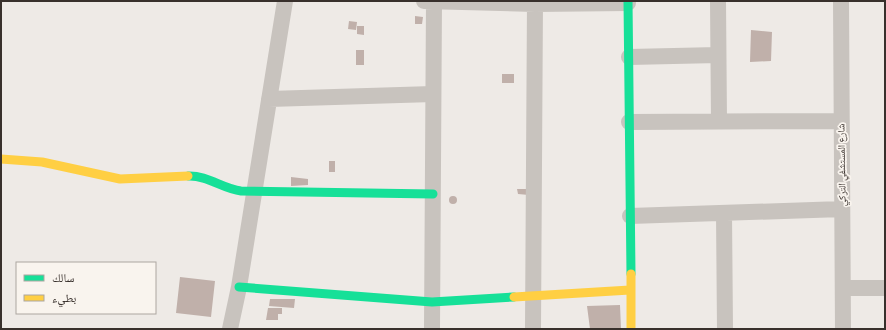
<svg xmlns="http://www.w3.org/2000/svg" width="886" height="330" viewBox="0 0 886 330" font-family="Signika,'Noto Naskh Arabic',sans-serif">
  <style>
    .building { fill: #c0b0aa }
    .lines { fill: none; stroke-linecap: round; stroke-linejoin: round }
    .street { stroke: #c8c3be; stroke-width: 16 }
    .fast { stroke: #16e098; stroke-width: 9 }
    .slow { stroke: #ffcf43; stroke-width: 9 }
    .labels { text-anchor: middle; stroke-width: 3.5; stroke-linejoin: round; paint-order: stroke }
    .street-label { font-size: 10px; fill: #38302c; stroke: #f9f4ee }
  </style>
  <rect width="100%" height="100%" fill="#eeeae6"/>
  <path class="building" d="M415,16L423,17L422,24H415Z
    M349,21L357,22L356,30L348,29Z
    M357,26H364V35L357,34Z
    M751,30L772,32L771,61L750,62Z
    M356,50H364V65H356Z
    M502,74H514V83H502Z
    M329,161H335V172H329Z
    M291,177L308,179V185L291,186Z
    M517,189H529V195L518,194Z
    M449 200a4 4 0 1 1 8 0a4 4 0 1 1-8 0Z
    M180,277L215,281L211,317L176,313Z
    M270,299H295L294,308L269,306Z
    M620,305L621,329H590L587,306Z
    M268,308H282V314H278V320H266Z"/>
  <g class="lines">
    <path class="street" d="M424,1L535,4L628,3
      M718,1L719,121
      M841,1L843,329
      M629,57L718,55
      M269,99L433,94
      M629,122L841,121
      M724,213L725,329
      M630,216L842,209
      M843,288H885
      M230,329L239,287L285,1
      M432,329L434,1
      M533,329L535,1"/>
    <path class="fast" d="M628,1L631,274
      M188,176C207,175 223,189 241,191L433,194
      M239,287L432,302L514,297"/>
    <path class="slow" d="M1,159L42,162L120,179L188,176
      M631,274V329
      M514,297L630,290"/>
  </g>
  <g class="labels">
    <g class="street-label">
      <text transform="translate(841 165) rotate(-91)" y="4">شارع المستشفي التركي</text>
    </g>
  </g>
  <rect width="886" height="330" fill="none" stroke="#38302c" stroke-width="4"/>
  <rect x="16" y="262" width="140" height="52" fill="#f9f4ee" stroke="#aca6a0"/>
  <rect x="24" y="275" width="20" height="6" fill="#16e098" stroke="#aca6a0"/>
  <text x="52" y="282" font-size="12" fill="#38302c">سالك</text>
  <rect x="24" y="295" width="20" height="6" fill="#ffcf43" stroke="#aca6a0"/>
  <text x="52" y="302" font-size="12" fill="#38302c">بطيء</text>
</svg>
